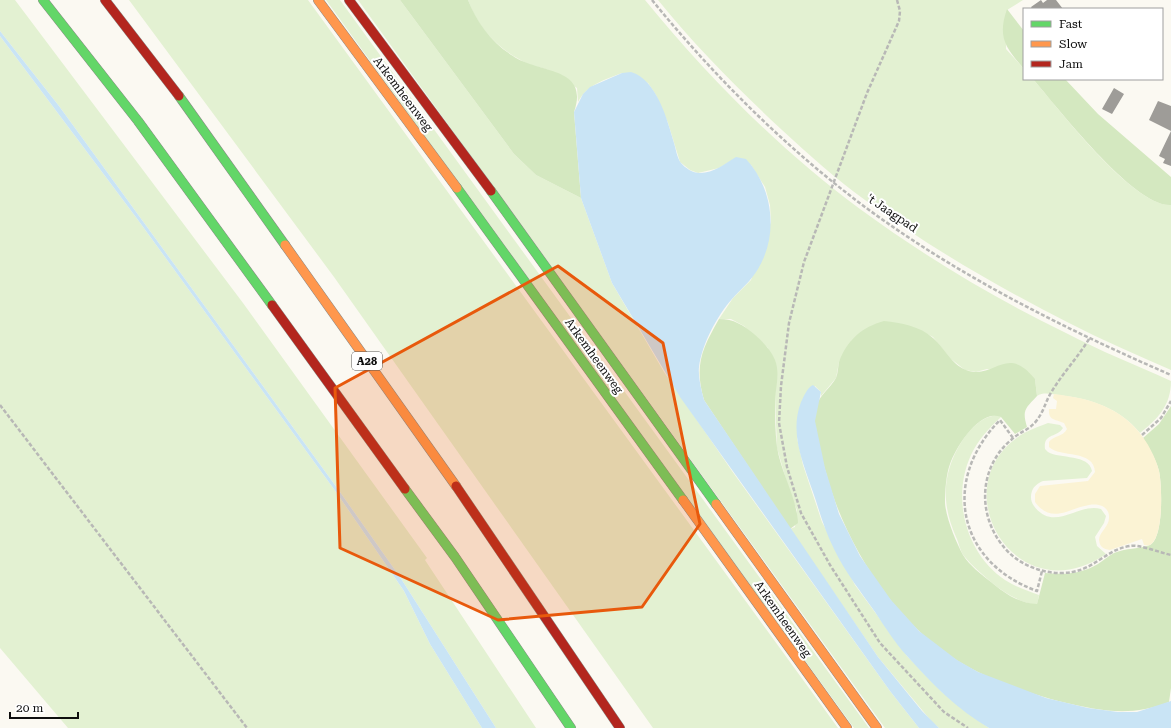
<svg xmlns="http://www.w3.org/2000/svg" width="1171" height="728" viewBox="0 0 1171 728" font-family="'Roboto Serif',serif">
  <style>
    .green { fill: #e3f1d2 }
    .forest { fill: #d4e8c0 }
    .sand { fill: #fbf3d4 }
    .water { fill: #c9e4f5 }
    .building { fill: #9e9c98 }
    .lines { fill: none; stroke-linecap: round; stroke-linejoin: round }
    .fast-casing { stroke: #8b8a87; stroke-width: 10 }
    .slow-casing { stroke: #8b8a87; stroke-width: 10 }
    .jam-casing { stroke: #8b8a87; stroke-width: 10 }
    .path { stroke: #b8b8b6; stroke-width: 2.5; stroke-dasharray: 4 2; stroke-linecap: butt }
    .fast { stroke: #63d668; stroke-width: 9 }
    .slow { stroke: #ff974d; stroke-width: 9 }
    .jam { stroke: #b3261e; stroke-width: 9 }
    .marked { fill: #e8590c; fill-opacity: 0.2; stroke: #e8590c; stroke-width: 3; stroke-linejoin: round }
    .labels { text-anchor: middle; stroke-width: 4; stroke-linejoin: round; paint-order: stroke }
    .shield { fill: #fff; stroke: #565656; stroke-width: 1 }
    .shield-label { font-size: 11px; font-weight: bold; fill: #0e0e0e }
    .street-label { font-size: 12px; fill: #0e0e0e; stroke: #fff }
  </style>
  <rect width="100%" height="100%" fill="#fbf9f2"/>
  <path class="green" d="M0,0H15L243,303L427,558L425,560L536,728H496L400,577L340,492L59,106L0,31Z
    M129,0H308L838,728H653L334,277Z
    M326,0H340L869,728H854Z
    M358,0H400L514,154L536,175L581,198L612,283L664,372L732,471L890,691L919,728H885Z
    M468,0H645C707,76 781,151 860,209C924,256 994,298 1066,333C1100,351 1136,365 1171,381C1171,405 1158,419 1140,433C1120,408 1089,398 1058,395C1051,394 1043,392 1037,396L1035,379L987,369L976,372L965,370L951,359L933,337L919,330L852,340L839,362L836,378L821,396V392L815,386L797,438L803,465L822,522L855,585L907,656L942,692L965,711L989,728H939L932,722L878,657L790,529L795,527L797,510L791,497L777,448L775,398L768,348L744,326L731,319H719L733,298L751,280L771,222L770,205L765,187L751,165L729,162L719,168L698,173L690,170L680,162L668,123L656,95L648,83L622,73C604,80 588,84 578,102L577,88C568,82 558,76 548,70C542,67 534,67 528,64C499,50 479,30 468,0Z
    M658,0H1023L1007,10L1006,49L1024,69V79H1033C1058,108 1133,207 1171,205V370C1137,355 1102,340 1069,323C998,287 929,247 865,200C836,179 809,155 782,130C738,89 696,47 658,0Z
    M0,36L138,220L336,492L404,591L430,644L482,728H68L0,648Z
    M998,415L1001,417C989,428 978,440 971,455C951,498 966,554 1005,580C1016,587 1028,591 1039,595L1037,605C1019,602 1004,593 991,582C982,574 972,566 964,556C960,551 959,543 956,537C941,503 942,473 962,441C970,429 982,416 998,415Z
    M1048,423L1060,425L1063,428C1057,438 1043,433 1045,449L1048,452C1060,459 1089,454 1092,471L1087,478L1043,481C1038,483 1034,486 1032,491C1030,497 1031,502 1034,506C1054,533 1079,502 1101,509L1106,516L1104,523L1095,537L1097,546L1106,554C1017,615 942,490 1018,437C1026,431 1038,427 1048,423Z"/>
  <path class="forest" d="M400,0H468C477,23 492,43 513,56C539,74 590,66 574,112L581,198L536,175L514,154Z
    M1007,9L1024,31V69C1006,48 997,38 1007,9Z
    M1033,79H1065L1098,114L1171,177V205C1135,208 1057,107 1033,79Z
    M719,319C734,319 743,325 754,334C762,341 771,350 775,360C780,373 776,386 775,399C775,415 775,431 777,447C781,473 797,498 798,523L790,529L704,400C694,365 702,349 719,319Z
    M884,321C901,323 920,326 933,338C945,348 951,364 966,370C994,381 1006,343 1035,379L1037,396C1025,409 1022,410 1027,427L1015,434L1001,417C980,408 956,447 950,464C946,475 945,491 945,503C946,518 956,542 963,555C969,565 982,575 991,582C1004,593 1020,604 1037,604L1045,573C1064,575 1081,574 1098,564C1104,560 1108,556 1114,553C1125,548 1140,549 1150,545C1164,538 1162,484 1159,471C1156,459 1149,448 1143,438L1159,424L1171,406V688L1169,702C1132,717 1100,711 1062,702C1027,693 989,680 958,661C894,622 845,544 826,473C821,453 811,428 816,407C820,394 830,389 836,378C838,373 838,367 839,362C847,340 862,327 884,321Z"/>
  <path class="sand" d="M1054,394C1086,398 1116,405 1138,431C1147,441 1156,458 1159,471C1162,485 1164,537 1150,545C1148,546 1146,545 1144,545L1142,539L1110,550C1103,549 1100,547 1099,540C1099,532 1109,527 1109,518C1110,507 1099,503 1089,505C1069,508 1052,525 1035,502V494L1040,486L1088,481L1095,472C1094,449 1060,458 1049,447V442C1054,435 1063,437 1067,429L1064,423C1056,419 1048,421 1049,409H1056L1057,401L1053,398Z"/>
  <path class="water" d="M0,31L59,106L340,492L400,577L496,728H482L430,644L404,591L336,492L138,220L0,36Z
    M631,72C657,80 667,119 674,143C676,149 677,158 681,163C685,168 693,173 700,173C714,173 724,164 736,157L746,159C773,188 779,234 758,269C751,281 741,289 732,299C717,316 702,344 699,367C698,377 701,389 704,400L878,657L922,711L939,728H919L890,691L680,397L612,283L581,198L574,112L583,94L590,87L622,73Z
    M813,385L821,392L815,421L825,468L839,514L860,556L891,600L919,631L957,660L978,672L1046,698L1088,708L1118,712H1137L1171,701V728H989C958,710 931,683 907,656C895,643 885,627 875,612C861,592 845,572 834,549C826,533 821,517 816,501C806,469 788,436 801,402C804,396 807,388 813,385Z"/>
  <path class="building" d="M1041,0L1043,3L1047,0H1056L1063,9H1032L1031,7Z
    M1114,88L1124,94L1112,114L1102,109Z
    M1158,101L1171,106V166L1163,163L1165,159L1159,156L1171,131L1149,120Z"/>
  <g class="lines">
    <g class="fast-casing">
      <path id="fast" d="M43,0L138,121L272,305
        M179,96L285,245
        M457,188L683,500
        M491,191L716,504
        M405,489L455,557L571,728"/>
    </g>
    <g class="slow-casing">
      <path id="slow" d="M318,0L457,188
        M285,245L456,486
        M683,500L847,728
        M716,504L877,728"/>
    </g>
    <g class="jam-casing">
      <path id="jam" d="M105,0L179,96
        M349,0L491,191
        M272,305L405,489
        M456,486L620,728"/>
    </g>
    <path class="path" d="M652,0C713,75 784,146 861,204C956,275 1063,328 1171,375
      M897,0L900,11L899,21L867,93L804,262L789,323L781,386L779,423L787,467L801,513L830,565L880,643L944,712L968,728
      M1089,339C1078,357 1063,373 1052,391C1046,400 1044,411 1037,420C1030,430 1019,432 1011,440C979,467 977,514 1003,546C1016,563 1039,573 1061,573C1094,573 1103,550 1130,546C1139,544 1161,553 1171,555
      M0,405L247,728
      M1142,435L1161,418L1171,401
      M1013,438L1000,420C941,480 957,562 1037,591L1042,571"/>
    <use href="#fast" class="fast"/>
    <use href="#slow" class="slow"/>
    <use href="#jam" class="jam"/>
  </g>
  <path class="marked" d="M558,266L663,343L700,524L642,607L498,620L340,548L335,388Z"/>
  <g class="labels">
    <rect class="shield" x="352" y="352" width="30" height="18" rx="3"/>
    <g class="shield-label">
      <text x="367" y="365">A28</text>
    </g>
    <g class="street-label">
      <text transform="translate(403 94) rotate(53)" y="4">Arkemheenweg</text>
      <text transform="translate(892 213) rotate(34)" y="4">'t Jaagpad</text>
      <text transform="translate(594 356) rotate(54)" y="4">Arkemheenweg</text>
      <text transform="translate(783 619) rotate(55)" y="4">Arkemheenweg</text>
    </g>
  </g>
  <rect x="1023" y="8" width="140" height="72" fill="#ffffff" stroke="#9f9f9f"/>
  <rect x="1031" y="21" width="20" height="6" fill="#63d668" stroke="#9f9f9f"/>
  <text x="1059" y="28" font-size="12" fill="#0e0e0e">Fast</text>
  <rect x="1031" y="41" width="20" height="6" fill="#ff974d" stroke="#9f9f9f"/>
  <text x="1059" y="48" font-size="12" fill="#0e0e0e">Slow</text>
  <rect x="1031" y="61" width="20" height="6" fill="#b3261e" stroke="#9f9f9f"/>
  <text x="1059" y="68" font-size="12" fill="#0e0e0e">Jam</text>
  <path d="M10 712v6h68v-6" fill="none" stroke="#0e0e0e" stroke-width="2"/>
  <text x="16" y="712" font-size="12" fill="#0e0e0e" stroke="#ffffff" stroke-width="3" paint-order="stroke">20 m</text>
</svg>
